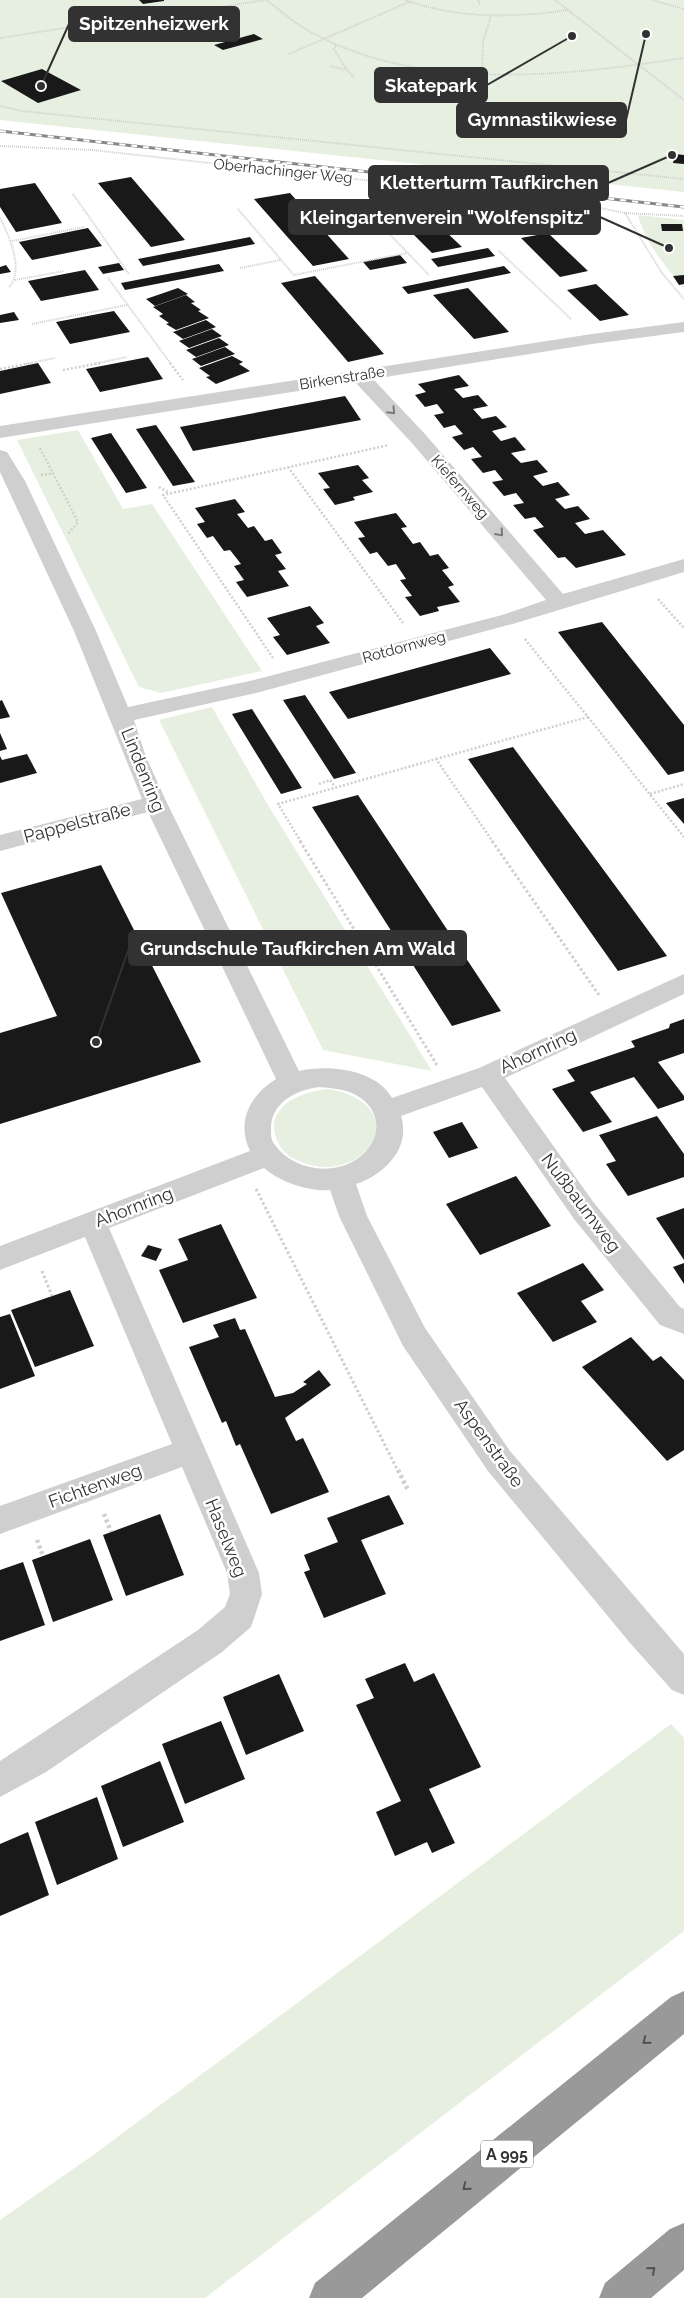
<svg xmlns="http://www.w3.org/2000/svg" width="684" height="2298" viewBox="0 0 684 2298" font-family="Raleway,sans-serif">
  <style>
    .green { fill: #e7f0e0 }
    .building { fill: #191919 }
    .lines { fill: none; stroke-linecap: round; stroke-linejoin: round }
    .path-far3 { stroke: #cfcfcf; stroke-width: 2; stroke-dasharray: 1 1; stroke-linecap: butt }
    .path-far2 { stroke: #cfcfcf; stroke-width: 2.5; stroke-dasharray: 2 2; stroke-linecap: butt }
    .path-far1 { stroke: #cfcfcf; stroke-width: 3; stroke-dasharray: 2.5 2.5; stroke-linecap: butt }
    .path { stroke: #cfcfcf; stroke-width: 4.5; stroke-dasharray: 3 3; stroke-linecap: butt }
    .street { fill: #cfcfcf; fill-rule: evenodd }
    .highway { fill: #999; fill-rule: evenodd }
    .rail-casing { stroke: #878787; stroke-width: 3 }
    .rail { stroke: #fff; stroke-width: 2; stroke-dasharray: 6; stroke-linecap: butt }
    .oneway { stroke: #797979 }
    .oneway2 { stroke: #515151 }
    .labels { text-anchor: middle; stroke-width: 5; stroke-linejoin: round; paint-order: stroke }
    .far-street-label { font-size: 15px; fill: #323232; stroke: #fff }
    .shield { fill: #fff; stroke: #707070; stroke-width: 1 }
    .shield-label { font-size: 16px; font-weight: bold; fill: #323232 }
    .street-label { font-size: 18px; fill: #323232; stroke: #fff }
    .leader { fill: none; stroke: #323232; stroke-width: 2 }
    .callout-dot { fill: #323232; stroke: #fff; stroke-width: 2 }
    .callout { fill: #323232; stroke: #323232; stroke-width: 2 }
    .callout-label { font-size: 19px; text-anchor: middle; font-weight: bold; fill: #fff }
  </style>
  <rect width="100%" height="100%" fill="#fff"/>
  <path class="green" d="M0,0H684V192L0,120Z
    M638,215L684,220V289C666,267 645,243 638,215Z
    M78,430L123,509L152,504L262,671L161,693L139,687L17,440Z
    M212,707L268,805L432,1071L323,1050L159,720Z
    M329,1089C424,1107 358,1198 289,1156C283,1152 279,1145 276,1138C265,1105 303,1091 329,1089Z
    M671,1724L684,1738V1931L205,2298H0V2220L96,2153Z"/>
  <path class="building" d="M139,0H164V1L143,4Z
    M254,34L263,39L223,50L214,45Z
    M42,69L81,90L38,103L1,81Z
    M675,154L684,155V164L673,163Z
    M131,177L185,240L151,247L98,183Z
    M35,183L62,223L16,232L0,207V189Z
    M290,193L349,259L313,266L254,199Z
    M423,210L462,247L432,253L394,215Z
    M661,224H682L683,231H662Z
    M88,228L102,246L32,260L19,242Z
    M548,233L588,271L560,277L521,238Z
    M250,237L255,244L143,266L138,259Z
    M488,248L495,256L438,267L431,259Z
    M400,255L407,263L370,270L363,262Z
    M119,263L124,270L103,274L98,267Z
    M219,264L224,271L125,290L121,283Z
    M6,265L11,272L0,274V267Z
    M504,266L511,273L408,294L402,287Z
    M85,270L99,290L41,301L28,281Z
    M684,275V284L679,285L673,276Z
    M315,276L384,354L348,362L281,283Z
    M596,284L629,315L600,321L567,290Z
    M178,288L188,294L155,306L146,299Z
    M468,288L509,332L474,339L433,295Z
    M186,295L195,302L191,303L201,310L198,311L209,318L176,330L166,324L169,323L159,316L163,314L153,307Z
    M114,311L130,332L70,344L56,322Z
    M14,312L19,320L0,323V315Z
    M206,320L216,327L183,339L173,332Z
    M212,329L222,336L189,348L179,341Z
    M219,338L229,345L196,357L186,350Z
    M225,347L235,354L201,366L192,359Z
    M232,356L243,362L239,364L250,371L216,384L206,377L210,376L199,368Z
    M148,357L163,379L100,392L86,369Z
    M38,363L51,383L0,394V371Z
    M459,375L469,386L454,389L463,398L478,395L488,406L473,409L482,419L496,416L507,427L492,431L501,441L515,437L526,450L511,453L521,463L537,460L548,472L533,476L543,486L558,482L570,495L555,499L565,509L578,506L590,519L575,523L585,534L603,530L626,555L576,568L565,557L558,558L533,530L544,527L535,517L525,519L513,505L524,503L516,493L504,496L492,482L503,480L495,470L483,473L471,459L482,457L473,447L464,450L452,437L463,434L455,425L444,428L434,415L444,413L437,404L425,407L415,395L426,392L418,384Z
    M345,396L361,420L193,451L180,427Z
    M156,425L195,482L173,486L136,429Z
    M111,433L147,488L126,493L91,438Z
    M358,465L369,478L362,480L373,492L353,497L355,500L335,505L323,489L330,488L318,473Z
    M235,499L245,512L237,514L248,528L254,526L265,541L272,539L282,553L275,555L286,569L278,571L289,586L247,597L236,582L244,580L234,566L241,564L230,550L224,551L213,536L207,538L197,524L205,522L195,508Z
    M396,513L407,527L401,528L413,544L420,542L430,556L438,554L449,568L442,570L454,585L448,587L460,602L437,607L439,611L420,616L405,597L412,596L400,580L406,579L396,564L388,566L377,552L370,554L358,538L365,537L354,522Z
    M310,606L324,623L316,626L330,643L287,655L273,637L280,635L267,618Z
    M602,622L684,725V771L668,775L558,632Z
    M490,648L511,674L348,719L329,692Z
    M305,695L356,773L334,779L283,700Z
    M2,700L10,717L0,719V701Z
    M252,709L302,788L281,794L232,714Z
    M0,733L7,749L0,751Z
    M513,747L667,956L618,971L468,759Z
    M27,754L37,773L0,783V756L2,760Z
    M358,795L501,1011L452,1026L312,807Z
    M684,798V824L666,803Z
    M101,865L201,1062L0,1124V1033L57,1016L1,893Z
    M684,1019V1053L658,1062L684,1096V1100L658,1109L634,1077L590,1092L612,1122L583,1132L552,1089L575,1081L567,1070L635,1047L631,1041L669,1028L670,1024Z
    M657,1116L684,1154V1177L628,1196L606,1164L616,1161L599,1135Z
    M462,1122L478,1148L449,1158L433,1132Z
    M516,1176L551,1226L480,1255L446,1204Z
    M684,1208V1260L656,1218Z
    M221,1224L257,1298L183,1323L159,1270L188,1260L178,1239Z
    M148,1245L162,1249L156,1261L141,1256Z
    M583,1263L604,1290L581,1301L597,1322L553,1342L517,1293Z
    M684,1263V1284L673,1267Z
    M70,1290L94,1346L35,1367L11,1310Z
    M10,1314L35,1376L0,1389V1317Z
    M235,1318L240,1330L245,1329L275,1397L293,1393L307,1384L303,1382L319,1370L331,1385L285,1418L296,1441L303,1438L329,1492L271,1514L240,1444L236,1446L226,1421L222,1423L189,1347L219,1337L213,1325Z
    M631,1337L653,1361L661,1356L684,1380V1450L667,1461L582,1367Z
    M389,1495L404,1524L361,1540L386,1594L324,1618L304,1572L310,1570L304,1555L338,1542L327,1518Z
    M160,1514L184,1575L126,1596L103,1535Z
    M90,1539L113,1600L53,1622L32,1560Z
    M23,1562L45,1625L0,1641V1570Z
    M405,1663L414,1682L434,1673L481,1767L429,1789L455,1843L432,1853L427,1842L395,1856L376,1812L401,1801L356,1705L374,1698L365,1679Z
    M279,1674L304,1731L246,1755L223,1697Z
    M221,1721L245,1779L185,1804L162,1744Z
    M160,1761L184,1822L123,1847L101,1786Z
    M97,1797L118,1859L57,1885L35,1822Z
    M28,1832L49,1895L0,1916V1844Z"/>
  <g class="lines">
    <path class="path-far3" d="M266,0C280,10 294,23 309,31C419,93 565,76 684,58
      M405,0C459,19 512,18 568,10
      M478,0L480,5
      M555,0L684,100
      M652,0L684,9
      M147,31L151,18
      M0,38L142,16L151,18L265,0
      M336,45L334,49L347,70L355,78
      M289,54L409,2
      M330,66L346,70
      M482,74L483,42L491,16
      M0,106L22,111L684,179
      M0,146L92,150L581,204L624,213L684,216
      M73,194L129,274
      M238,209L294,275L407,253
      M625,213L662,273L684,299
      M0,218C10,238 24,268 9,288
      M376,220L429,275
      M12,241L84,227
      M499,251L571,319
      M240,268L281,260
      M108,278L171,364
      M15,280L64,271
      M32,324L127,305
      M26,364L55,358
      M94,364L127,357"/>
    <path class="path-far2" d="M170,363L183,380
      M0,369L32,363
      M63,370L100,363
      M40,448L78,522L68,534
      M288,467L403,623
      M41,475L54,473
      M159,487L169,493
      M658,599L684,628
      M273,658L163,495L389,445
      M588,717L684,837
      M436,759L588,717L524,638
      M319,784L330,780L335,787
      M650,794L684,784
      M301,842L278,804L436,759L493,842"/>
    <path class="path-far1" d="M300,841L437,1065
      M492,841L599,995
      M256,1189L398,1471
      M42,1271L52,1296"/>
    <path class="path" d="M398,1470L408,1490
      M104,1514L111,1532
      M37,1540L43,1556"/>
    <path class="street" d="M684,322V332L592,344L373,379L425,434L563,594L684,559V572L516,623L256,693L134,720L146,757L167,803L299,1071C328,1064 376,1069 392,1098L479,1068L684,974V994L505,1078L594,1203L680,1307L684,1309V1334L660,1325L574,1219L482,1087L401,1116C411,1148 385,1174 356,1184L367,1216L425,1328L510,1451L684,1654V1695L672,1690L630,1643L488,1471L403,1346L339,1216L330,1190C309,1192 280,1182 264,1168L109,1228L259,1573L262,1594L251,1627L222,1652L46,1772L0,1797V1761L198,1630L225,1607L230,1594L227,1573L182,1467L0,1534V1506L172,1444L85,1237L0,1270V1246L250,1151C236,1122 250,1095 276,1079L148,812L0,851V835L142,799L74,631L0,472V450L7,452L25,481L96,631L128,707L254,680L502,615L546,600L411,442L355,382L0,438V426L592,334ZM319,1087C331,1088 345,1089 356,1095C384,1111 382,1142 357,1159C332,1176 293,1170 275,1145C271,1140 271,1136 271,1130C270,1103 296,1090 319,1087Z"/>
    <path class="highway" d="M684,1991V2034L362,2298H309L315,2283L671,1997Z
      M684,2223V2270L651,2298H599L605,2283L670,2229Z"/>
    <g class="rail-casing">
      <path id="rail" d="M0,131L684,207"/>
    </g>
    <use href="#rail" class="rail"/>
  </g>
  <defs><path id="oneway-chevron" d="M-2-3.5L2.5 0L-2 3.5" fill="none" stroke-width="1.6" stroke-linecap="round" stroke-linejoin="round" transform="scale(1.25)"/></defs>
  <g class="oneway">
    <use href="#oneway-chevron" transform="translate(392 411) rotate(47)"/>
    <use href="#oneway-chevron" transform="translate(500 533) rotate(49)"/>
  </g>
  <g class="oneway2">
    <use href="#oneway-chevron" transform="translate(646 2041) rotate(141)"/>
    <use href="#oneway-chevron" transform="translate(466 2187) rotate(141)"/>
    <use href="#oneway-chevron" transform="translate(652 2270) rotate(-41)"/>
  </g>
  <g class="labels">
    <g class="far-street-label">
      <text transform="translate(283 171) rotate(6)" y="5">Oberhachinger Weg</text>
      <text transform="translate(342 378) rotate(-9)" y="5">Birkenstraße</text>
      <text transform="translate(460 487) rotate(49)" y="5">Kiefernweg</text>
      <text transform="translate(404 647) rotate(-15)" y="5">Rotdornweg</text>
    </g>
    <rect class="shield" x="481" y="2140.5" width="52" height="27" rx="4"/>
    <g class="shield-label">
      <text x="507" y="2160">A 995</text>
    </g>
    <g class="street-label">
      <text transform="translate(143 770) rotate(68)" y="6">Lindenring</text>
      <text transform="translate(77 823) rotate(-15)" y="6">Pappelstraße</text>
      <text transform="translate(538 1051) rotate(-25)" y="6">Ahornring</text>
      <text transform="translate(581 1203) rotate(53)" y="6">Nußbaumweg</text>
      <text transform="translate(134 1207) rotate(-21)" y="6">Ahornring</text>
      <text transform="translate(489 1443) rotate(54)" y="6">Aspenstraße</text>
      <text transform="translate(95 1486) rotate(-20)" y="6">Fichtenweg</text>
      <text transform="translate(226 1538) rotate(68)" y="6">Haselweg</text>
    </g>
  </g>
  <path class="leader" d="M41 86L69 24M572 36L487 85M646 34L626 120M672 155L608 183M669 248L600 217M96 1042L129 948"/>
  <g class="callout-dot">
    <circle cx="41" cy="86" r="5"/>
    <circle cx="572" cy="36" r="5"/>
    <circle cx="646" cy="34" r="5"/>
    <circle cx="672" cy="155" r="5"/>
    <circle cx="669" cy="248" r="5"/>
    <circle cx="96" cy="1042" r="5"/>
  </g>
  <g class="callout">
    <rect x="69" y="7" width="170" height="34" rx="5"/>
    <rect x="375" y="68" width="112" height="34" rx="5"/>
    <rect x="457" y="103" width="169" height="34" rx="5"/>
    <rect x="369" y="166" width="239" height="34" rx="5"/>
    <rect x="289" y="200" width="311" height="34" rx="5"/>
    <rect x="129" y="931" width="337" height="34" rx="5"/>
  </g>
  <g class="callout-label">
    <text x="154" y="30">Spitzenheizwerk</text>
    <text x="431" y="92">Skatepark</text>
    <text x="542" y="126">Gymnastikwiese</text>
    <text x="489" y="189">Kletterturm Taufkirchen</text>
    <text x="445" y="224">Kleingartenverein "Wolfenspitz"</text>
    <text x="298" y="955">Grundschule Taufkirchen Am Wald</text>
  </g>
</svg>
